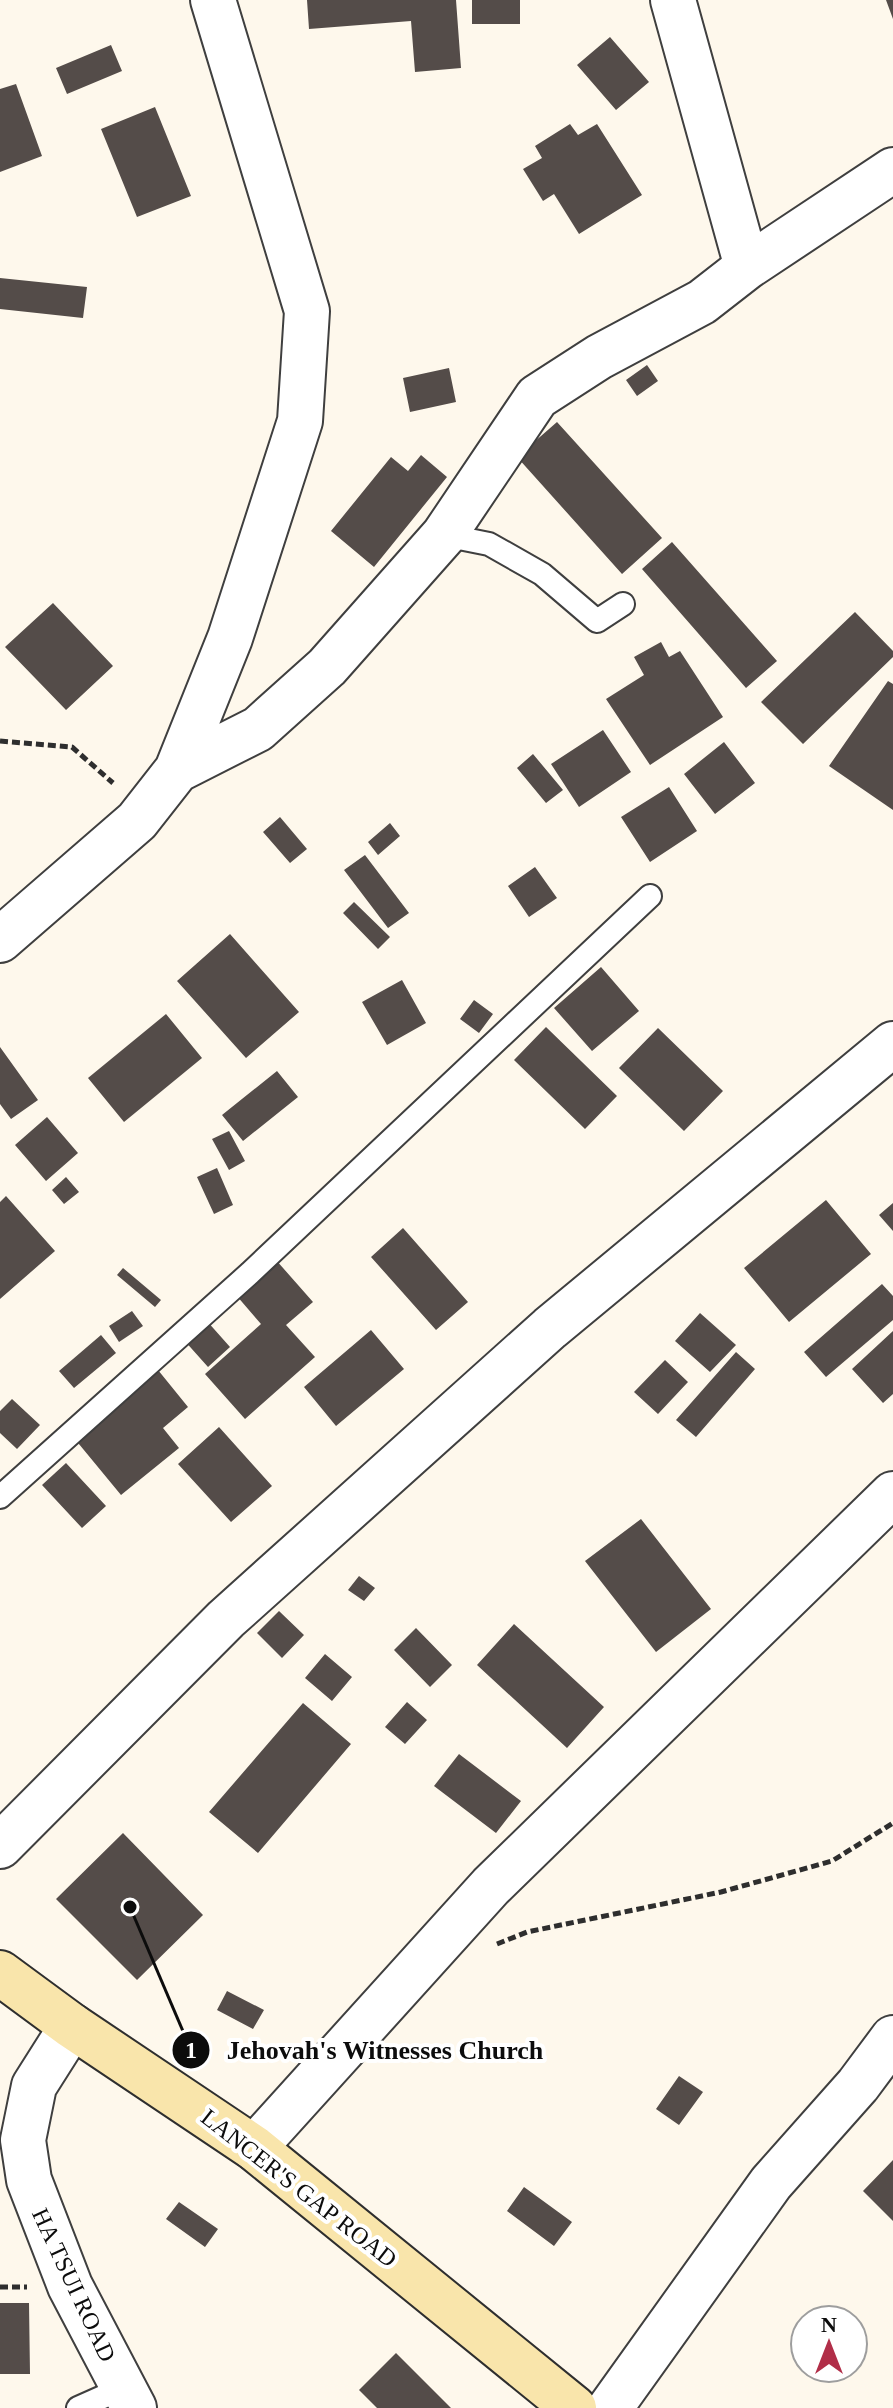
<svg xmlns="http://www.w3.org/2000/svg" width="893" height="2408" viewBox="0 0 893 2408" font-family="'Times New Roman',serif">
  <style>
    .building { fill: #544c49 }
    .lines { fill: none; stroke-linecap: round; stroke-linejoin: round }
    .service-casing { stroke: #3f3f3f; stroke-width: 26 }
    .minor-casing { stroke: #3f3f3f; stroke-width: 48 }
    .tertiary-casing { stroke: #3f3f3f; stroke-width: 48 }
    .secondary-casing { stroke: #2e2e2e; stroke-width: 48 }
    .path { stroke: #2e2e2e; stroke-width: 5; stroke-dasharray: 8 4; stroke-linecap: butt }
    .service { stroke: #fff; stroke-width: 22 }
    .minor { stroke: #fff; stroke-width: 44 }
    .tertiary { stroke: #fff; stroke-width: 44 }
    .secondary { stroke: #f9e5ab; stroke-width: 44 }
    .labels { text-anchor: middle; stroke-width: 8; stroke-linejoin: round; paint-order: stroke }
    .street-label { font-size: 24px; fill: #0c0c0c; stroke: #fff }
    .leader { fill: none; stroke: #0c0c0c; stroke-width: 3 }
    .callout-dot { fill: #0c0c0c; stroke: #fff; stroke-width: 3 }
    .mark-label { font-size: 24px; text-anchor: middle; font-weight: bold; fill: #fff }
    .callout-label { font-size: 26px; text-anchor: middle; font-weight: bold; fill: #0c0c0c; stroke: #fff; stroke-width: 8; stroke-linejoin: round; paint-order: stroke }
  </style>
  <rect width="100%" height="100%" fill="#fef8ec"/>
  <path class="building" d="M307,0H456L461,68L415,72L411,21L309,29Z
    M472,0H520V24H472Z
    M886,0H893V19Z
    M610,37L649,82L616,110L577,65Z
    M111,45L122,71L67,94L56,68Z
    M16,84L42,156L0,172V89Z
    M155,107L191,196L137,217L101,129Z
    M570,124L578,135L597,124L642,195L579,234L554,194L543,201L523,169L542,158L535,146Z
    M0,278L87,287L83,318L0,309Z
    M647,365L658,381L637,396L626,380Z
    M449,368L456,402L410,412L403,378Z
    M557,422L662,538L622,574L517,457Z
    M421,455L447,477L374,567L331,531L391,457L408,471Z
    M672,542L777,661L746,688L642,569Z
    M53,603L113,666L66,710L5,647Z
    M855,612L893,651V657L803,744L761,702Z
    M661,642L669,657L680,651L723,717L650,765L606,699L644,675L634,657Z
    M888,681L893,684V810L829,766Z
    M603,730L631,772L579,807L551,764Z
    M724,742L755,783L715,814L684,774Z
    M533,754L563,790L546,803L517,768Z
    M669,787L697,831L650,862L621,817Z
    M280,817L307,849L290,863L263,832Z
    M390,823L400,836L378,855L368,842Z
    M365,855L409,913L388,928L344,870Z
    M535,867L557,898L529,917L508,886Z
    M354,902L390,937L378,949L343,913Z
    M230,934L299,1012L246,1058L177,981Z
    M601,967L639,1011L592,1051L554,1008Z
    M402,980L426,1023L387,1045L362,1002Z
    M474,1000L493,1014L479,1033L460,1019Z
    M166,1014L202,1058L124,1122L88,1078Z
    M546,1027L617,1096L585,1129L514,1060Z
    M658,1028L723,1091L684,1131L619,1068Z
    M0,1047L38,1100L11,1119L0,1104Z
    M277,1071L298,1097L243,1141L222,1115Z
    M47,1117L78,1153L46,1181L15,1145Z
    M229,1131L245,1161L229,1170L212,1139Z
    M217,1168L233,1205L214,1214L197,1177Z
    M66,1177L79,1192L64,1204L52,1190Z
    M6,1196L55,1251L0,1299V1202Z
    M826,1200L871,1254L789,1322L744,1268Z
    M893,1203V1231L879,1215Z
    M403,1228L468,1302L436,1330L371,1257Z
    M276,1260L313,1302L286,1325L315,1357L245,1419L205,1374L261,1324L236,1295Z
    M123,1268L161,1300L155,1307L117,1275Z
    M882,1284L893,1296V1320L826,1377L804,1352Z
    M132,1311L143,1326L119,1342L109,1326Z
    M700,1313L736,1345L710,1372L675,1341Z
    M206,1320L230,1347L208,1367L183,1339Z
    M371,1330L404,1369L336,1426L304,1387Z
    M893,1331V1394L883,1403L852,1369Z
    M101,1335L116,1353L74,1388L59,1371Z
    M736,1352L755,1369L696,1437L676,1420Z
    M665,1360L688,1382L658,1414L634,1392Z
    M158,1370L188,1407L163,1428L179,1448L121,1495L74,1438Z
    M12,1399L40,1425L17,1449L0,1433V1411Z
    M219,1427L272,1486L231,1522L178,1464Z
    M66,1463L106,1506L82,1528L42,1485Z
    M641,1519L711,1609L656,1652L585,1561Z
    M359,1576L375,1588L364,1601L348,1590Z
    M279,1611L304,1635L282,1658L257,1633Z
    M514,1624L604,1707L567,1748L477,1665Z
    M416,1628L452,1665L430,1687L394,1650Z
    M325,1654L352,1677L332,1701L305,1678Z
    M407,1702L427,1720L405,1744L385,1727Z
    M303,1703L351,1744L258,1853L209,1812Z
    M459,1754L521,1801L496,1833L434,1786Z
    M123,1833L203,1915L137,1980L56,1899Z
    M227,1991L264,2010L253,2029L217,2010Z
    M679,2076L703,2092L679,2125L656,2109Z
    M893,2160V2221L863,2191Z
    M524,2187L572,2222L554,2246L507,2211Z
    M179,2202L218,2229L205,2247L166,2219Z
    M0,2303H29L30,2374H0Z
    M396,2353L451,2408H377L359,2390Z"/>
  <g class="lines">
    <g class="service-casing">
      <path id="service" d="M444,535L489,544L542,574L597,621L623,604
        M0,1497L250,1273L650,896
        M78,2408L123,2388"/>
    </g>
    <g class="minor-casing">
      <path id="minor" d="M673,0L747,267
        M177,770L258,729L327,667L444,535L537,397L599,357L702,302L747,267L893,170
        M0,940L137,821L177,770L230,638L300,421L307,311L213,0
        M254,2148L491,1886L893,1494
        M610,2408L771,2183L858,2085L893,2038"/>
    </g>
    <g class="tertiary-casing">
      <path id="tertiary" d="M0,1846L226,1619L550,1328L893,1044
        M72,2026L34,2086L23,2140L29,2180L70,2286L134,2408"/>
    </g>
    <g class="secondary-casing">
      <path id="secondary" d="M0,1973L72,2026L254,2148L574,2408"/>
    </g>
    <path class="path" d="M0,741L72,747L113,783
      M497,1944L527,1932L721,1892L832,1861L893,1823
      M0,2287H27"/>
    <use href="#service" class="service"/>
    <use href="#minor" class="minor"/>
    <use href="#tertiary" class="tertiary"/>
    <use href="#secondary" class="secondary"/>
  </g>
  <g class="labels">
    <g class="street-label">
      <text transform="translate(299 2188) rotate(38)" y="8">LANCER'S GAP ROAD</text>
      <text transform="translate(74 2285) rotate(65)" y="8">HA TSUI ROAD</text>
    </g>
  </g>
  <path class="leader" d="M130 1907L191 2050"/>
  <g class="callout-dot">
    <circle cx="130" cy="1907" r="8"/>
    <circle cx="191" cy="2050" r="20"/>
  </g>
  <g class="mark-label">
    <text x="191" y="2058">1</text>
  </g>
  <g class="callout-label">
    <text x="385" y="2059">Jehovah's Witnesses Church</text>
  </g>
  <g transform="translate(829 2344)"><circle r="38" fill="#ffffff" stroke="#9e9e9e" stroke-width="2"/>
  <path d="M0-6L14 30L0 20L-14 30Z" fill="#b12e48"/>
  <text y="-12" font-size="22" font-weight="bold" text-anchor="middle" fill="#0c0c0c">N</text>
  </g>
</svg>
